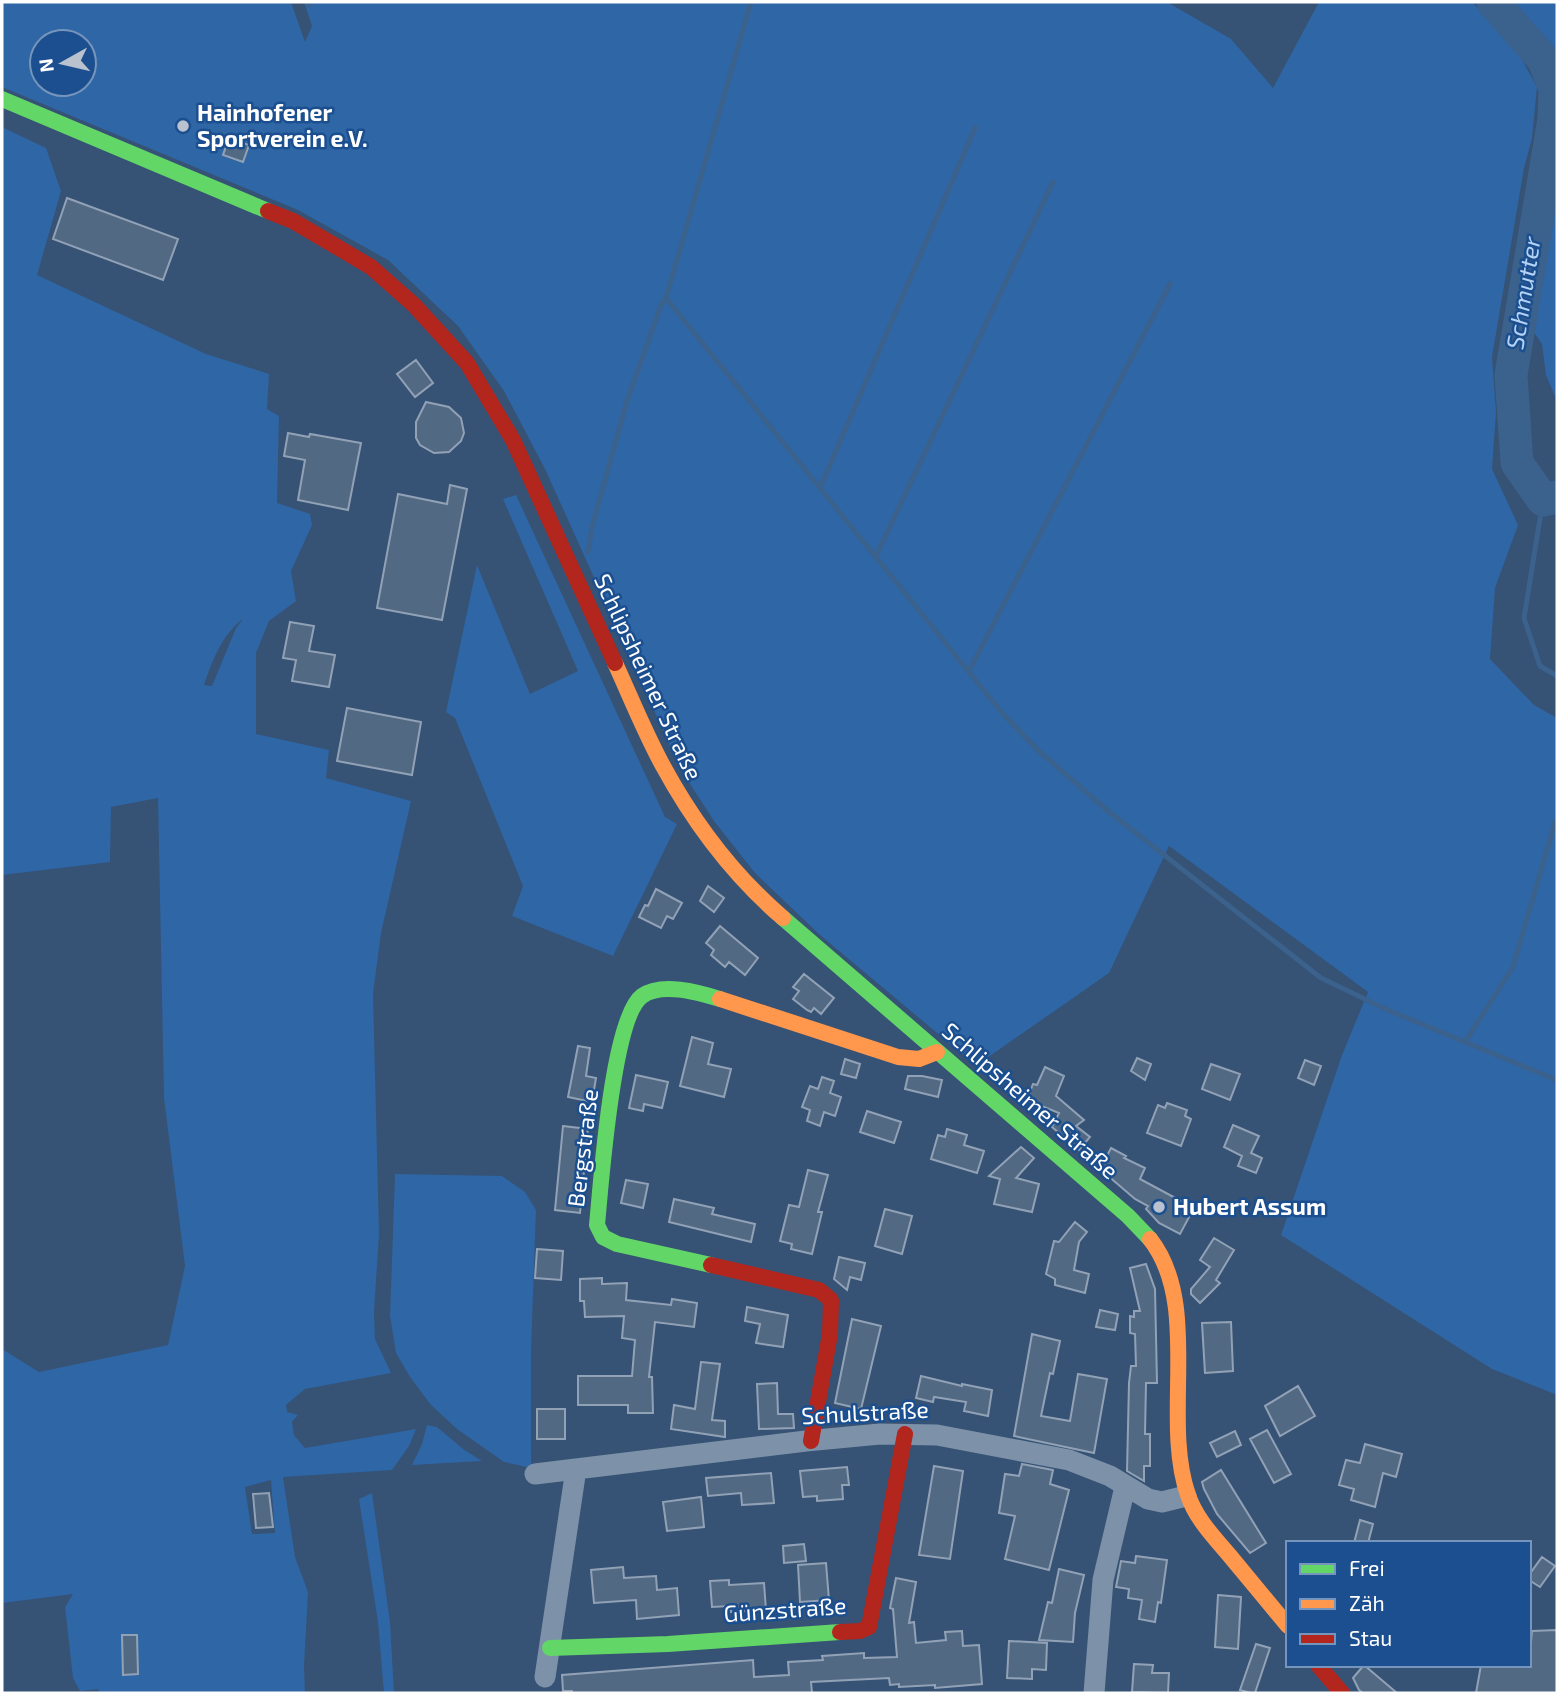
<svg xmlns="http://www.w3.org/2000/svg" width="1559" height="1695" viewBox="0 0 1559 1695" font-family="'Exo 2',sans-serif">
  <style>
    .green { fill: #2f66a5; fill-rule: evenodd }
    .lines { fill: none; stroke-linecap: round; stroke-linejoin: round }
    .stream { stroke: #3b618d; stroke-width: 5 }
    .river { stroke: #3b618d; stroke-width: 33 }
    .building { fill: #526984; stroke: #92a2b6; stroke-width: 2 }
    .street { stroke: #7d92a8; stroke-width: 21 }
    .fast { stroke: #63d668; stroke-width: 16 }
    .slow { stroke: #ff974d; stroke-width: 16 }
    .jam { stroke: #b3261e; stroke-width: 16 }
    .poi-dot { fill: #b9c2ce; stroke: #1b4f8f; stroke-width: 2.5 }
    .labels { text-anchor: middle; stroke-width: 5; stroke-linejoin: round; paint-order: stroke }
    .poi-label { font-size: 23px; font-weight: bold; fill: #fff; stroke: #1b4f8f; text-anchor: start }
    .street-label { font-size: 23px; fill: #fff; stroke: #1b4f8f }
    .water-label { font-size: 24px; font-style: italic; fill: #b5d3f5; stroke: #1b4f8f }
  </style>
  <rect width="100%" height="100%" fill="#365274"/>
  <path class="green" d="M2,2H291L305,42L312,26L304,2H1167L1231,39L1273,88L1319,2H1472L1513,43L1537,87L1532,138L1524,168L1492,357L1496,412L1492,469L1518,525L1495,588L1490,659L1534,705L1557,718V1395L1492,1369L1281,1235L1342,1055L1368,992L1169,846L1109,973L984,1060L961,1053L820,935L755,873L714,821L681,770L545,469L504,391L458,326L388,260L298,210L2,87ZM42,42H84V84H42Z
    M1509,2H1557V59Z
    M2,127L46,148L61,191L37,275L206,354L269,374L267,409L279,416L277,503L310,514L312,525L291,571L296,601L269,621L256,653V734L329,750L326,778L411,801L381,933L373,994L379,1234L374,1312L375,1339L391,1373L305,1389L286,1405L287,1412L298,1415L292,1422L294,1435L305,1448L416,1429L409,1446L392,1470L283,1477L295,1557L308,1592L304,1666L305,1693H99L98,1689L80,1691L73,1678L65,1607L73,1594L2,1603V1349L39,1372L168,1345L185,1266L164,1098L158,798L111,807L110,862L2,875ZM243,619L236,628L212,686L204,685C211,663 223,633 243,619ZM271,1480L275,1533L252,1534L245,1487Z
    M1557,180V401L1546,375L1542,344L1531,328Z
    M516,495L665,817L677,824L613,956L512,916L523,886L455,718L446,712L477,565L530,694L578,671L503,499Z
    M395,1174L502,1176L525,1192L536,1210L531,1350V1468L504,1462L457,1429L431,1405L410,1377L396,1353L390,1316Z
    M427,1425L437,1427L463,1449L482,1461L412,1465L422,1444Z
    M372,1493L390,1622L394,1693H384L378,1622L359,1499Z"/>
  <g class="lines">
    <path class="stream" d="M751,2L666,298L1003,714L1040,752L1108,811L1321,978L1390,1011L1557,1080
      M309,5L310,2
      M820,488L975,128
      M1543,500L1524,618L1540,666L1557,676
      M588,552L592,527L627,401L661,305L666,298
      M876,556L1053,182
      M969,671L1170,284
      M1465,1042L1513,967L1555,822"/>
    <path class="river" d="M1493,2L1543,59L1555,88L1554,119L1511,375L1517,463L1543,500L1557,497"/>
  </g>
  <path class="building" d="M229,138L249,145L243,162L223,155Z
    M67,198L178,239L163,280L53,239Z
    M416,360L433,383L415,397L397,374Z
    M426,402L449,407L461,418L464,433L461,441L449,452L434,453L420,445L416,438V422Z
    M288,433L309,437L310,434L361,443L348,510L298,500L305,460L284,456Z
    M450,485L467,489L442,620L377,608L398,494L447,504Z
    M290,622L314,626L309,651L335,655L329,687L292,681L296,660L283,658Z
    M347,708L421,722L412,775L337,761Z
    M708,886L724,898L714,912L700,901Z
    M656,889L682,903L673,919L667,916L661,928L639,917L645,905L648,906Z
    M720,926L758,958L745,975L729,962L725,967L711,955L714,950L706,943Z
    M804,974L834,998L821,1014L814,1008L811,1012L807,1010L793,999L799,991L793,987Z
    M692,1037L713,1043L708,1064L731,1069L724,1097L680,1086Z
    M578,1046L590,1048L586,1076L596,1078L592,1102L568,1097Z
    M1137,1058L1151,1064L1145,1080L1131,1071Z
    M845,1059L860,1064L856,1078L841,1074Z
    M1305,1060L1321,1066L1314,1085L1298,1078Z
    M1211,1064L1240,1074L1230,1100L1202,1089Z
    M1045,1067L1064,1076L1056,1096L1084,1120L1076,1126L1090,1137L1079,1150L1052,1127L1059,1113L1027,1100L1033,1084L1037,1085Z
    M636,1075L668,1082L662,1108L644,1104L643,1111L629,1108Z
    M908,1076H922L942,1080L938,1097L905,1089Z
    M822,1077L834,1081L830,1093L841,1097L835,1116L824,1112L820,1126L807,1121L810,1110L802,1107L810,1086L818,1089Z
    M1167,1103L1187,1110L1185,1116L1191,1119L1181,1146L1147,1133L1158,1105L1165,1108Z
    M867,1111L901,1122L894,1143L860,1132Z
    M1233,1125L1259,1136L1251,1153L1262,1158L1256,1173L1238,1166L1242,1156L1224,1147Z
    M563,1126L588,1129L580,1213L555,1210Z
    M947,1129L967,1135L964,1145L984,1151L977,1173L931,1159L938,1135L945,1137Z
    M1021,1147L1034,1158L1016,1178L1039,1184L1032,1212L994,1204L1000,1179L989,1176Z
    M1111,1148L1126,1156L1124,1158L1145,1168L1140,1179L1194,1208L1180,1234L1159,1223L1146,1209L1148,1206L1135,1199L1100,1169Z
    M808,1170L828,1175L818,1212H822L812,1254L791,1249L792,1244L780,1241L789,1205L799,1207Z
    M626,1180L648,1184L643,1208L621,1203Z
    M674,1199L714,1208L712,1214L755,1224L751,1242L669,1222Z
    M885,1209L912,1216L902,1254L875,1246Z
    M1075,1222L1087,1232L1079,1242L1074,1270L1089,1274L1085,1293L1055,1285V1279L1046,1274L1054,1241L1059,1242Z
    M1214,1238L1234,1250L1216,1280L1220,1283L1200,1303L1191,1294V1289L1210,1267L1200,1260Z
    M537,1249L563,1251L561,1280L535,1278Z
    M839,1257L865,1263L861,1280L850,1277L847,1290L834,1279Z
    M1146,1264L1155,1289L1157,1383H1146L1145,1434H1150V1466H1144V1481L1127,1471L1129,1383L1131,1366H1136L1135,1334L1130,1333V1316L1134,1317V1311H1140L1130,1268Z
    M602,1278V1284L627,1283L626,1300L671,1305L672,1299L697,1303L694,1327L655,1322L649,1377H652L653,1413H628V1405H578V1376H632L635,1340L622,1338L624,1316L585,1317L584,1301H580V1279Z
    M747,1307L788,1315L783,1347L756,1343L760,1324L745,1321Z
    M1100,1310L1118,1314L1115,1330L1096,1327Z
    M852,1319L881,1326L861,1409L835,1403Z
    M1231,1322L1233,1371L1205,1373L1202,1323Z
    M1032,1334L1060,1341L1053,1374L1050,1373L1041,1416L1070,1421L1078,1374L1107,1379L1094,1453L1014,1436Z
    M701,1362L720,1364L712,1420L725,1421V1437L671,1429L674,1405L695,1409Z
    M921,1376L962,1386V1384L992,1390L988,1416L964,1411L966,1402L934,1397L933,1402L916,1398Z
    M777,1383L778,1414H793L794,1428L759,1429L757,1384Z
    M1298,1386L1315,1416L1280,1436L1265,1406Z
    M537,1409H565V1439H537Z
    M1267,1430L1291,1474L1274,1483L1250,1439Z
    M1235,1431L1241,1445L1217,1457L1210,1443Z
    M1365,1444L1402,1454L1396,1477L1383,1473L1375,1507L1351,1500L1354,1489L1339,1485L1346,1460L1360,1463Z
    M1022,1464L1053,1470L1050,1484L1069,1490L1049,1570L1005,1559L1015,1516L999,1513L1005,1474L1019,1476Z
    M934,1466L963,1471L950,1559L919,1555Z
    M847,1467L849,1485H842L843,1499L817,1501V1496L803,1497L800,1471Z
    M1221,1470L1266,1543L1250,1553L1217,1514L1204,1489L1202,1482Z
    M771,1473L774,1503L742,1505L741,1493L708,1496L706,1478Z
    M269,1493L273,1527L256,1528L253,1494Z
    M701,1497L704,1527L667,1531L663,1502Z
    M1360,1520L1373,1524L1368,1543H1354Z
    M804,1544L806,1561L784,1563L783,1546Z
    M1136,1556L1167,1560L1161,1603L1158,1602L1155,1622L1139,1619L1142,1600L1128,1598L1129,1589L1116,1587L1121,1561L1135,1563Z
    M1542,1557L1555,1566L1540,1587L1529,1580V1575Z
    M826,1563L829,1600L800,1602L798,1565Z
    M623,1567L624,1578L656,1576L657,1590L677,1588L679,1615L637,1619L636,1600L594,1603L591,1570Z
    M1059,1569L1084,1575L1075,1613L1073,1642L1039,1640L1048,1602L1052,1603Z
    M896,1578L916,1582L909,1623L914,1622L916,1643L946,1640L945,1632L962,1631L963,1646L979,1645L982,1684L935,1688V1685L899,1687V1684L890,1685L889,1678L811,1682L812,1693H572V1691H563L562,1675L753,1660L754,1677L789,1675L788,1662L823,1660L822,1656L864,1653V1658L897,1657L893,1609L890,1608Z
    M729,1580V1585L764,1583L766,1610L731,1612L730,1606L712,1607L710,1581Z
    M1218,1595L1241,1597L1238,1649L1215,1647Z
    M1557,1630V1693H1476L1481,1665H1529L1532,1631Z
    M122,1635H137L138,1674L123,1675Z
    M1009,1641L1047,1643L1046,1670L1032,1669V1679L1007,1678Z
    M1256,1644L1270,1648L1255,1693H1251L1240,1690Z
    M1134,1664L1153,1665L1152,1673H1169L1168,1693L1132,1692Z
    M1364,1665L1397,1693H1363L1359,1690L1353,1678Z"/>
  <g class="lines">
    <path class="street" d="M535,1474L806,1441L880,1434L937,1435L1069,1460L1110,1476L1148,1499L1162,1502L1186,1496
      M545,1677L576,1469
      M1094,1693L1103,1580L1125,1487"/>
    <path class="fast" d="M2,99L268,211
      M783,918L1128,1216L1150,1239
      M711,1265L617,1244L603,1237L597,1225C601,1184 612,1018 642,996C661,982 698,992 720,999
      M550,1648L668,1644L840,1632"/>
    <path class="slow" d="M615,663C631,698 645,733 663,766C694,823 734,876 783,918
      M720,999L898,1057L919,1059L937,1052
      M1150,1239C1202,1305 1161,1419 1188,1495C1196,1519 1214,1537 1230,1556C1249,1579 1269,1603 1288,1626"/>
    <path class="jam" d="M268,211L293,221L371,267L414,305L467,363L513,440L615,663
      M711,1265L819,1290L831,1300L830,1334L811,1441
      M840,1632L860,1631L869,1627L905,1434
      M1318,1665L1342,1693"/>
  </g>
  <g class="poi-dot">
    <circle cx="183" cy="126" r="7"/>
    <circle cx="1159" cy="1207" r="7"/>
  </g>
  <g class="labels">
    <g class="poi-label">
      <text x="197" y="121">Hainhofener<tspan x="197" dy="26">Sportverein e.V.</tspan></text>
      <text x="1173" y="1215">Hubert Assum</text>
    </g>
    <g class="street-label">
      <text transform="translate(648 677) rotate(65)" y="8">Schlipsheimer Straße</text>
      <text transform="translate(1030 1101) rotate(41)" y="8">Schlipsheimer Straße</text>
      <text transform="translate(583 1148) rotate(-83)" y="8">Bergstraße</text>
      <text transform="translate(865 1413) rotate(-3)" y="8">Schulstraße</text>
      <text transform="translate(785 1610) rotate(-4)" y="8">Günzstraße</text>
    </g>
    <g class="water-label">
      <text transform="translate(1524 293) rotate(-81)" y="8">Schmutter</text>
    </g>
  </g>
  <rect width="1559" height="1695" fill="none" stroke="#ffffff" stroke-width="7"/>
  <rect x="1286" y="1541" width="245" height="126" fill="#1b4f8f" stroke="#7695bc" stroke-width="2"/>
  <rect x="1300" y="1564" width="35" height="10" fill="#63d668" stroke="#7695bc" stroke-width="2"/>
  <text x="1349" y="1576" font-size="21" fill="#ffffff">Frei</text>
  <rect x="1300" y="1599" width="35" height="10" fill="#ff974d" stroke="#7695bc" stroke-width="2"/>
  <text x="1349" y="1611" font-size="21" fill="#ffffff">Zäh</text>
  <rect x="1300" y="1634" width="35" height="10" fill="#b3261e" stroke="#7695bc" stroke-width="2"/>
  <text x="1349" y="1646" font-size="21" fill="#ffffff">Stau</text>
  <g transform="translate(63 63) rotate(262)"><circle r="33" fill="#1b4f8f" stroke="#7695bc" stroke-width="2"/>
  <path d="M0-5L12 26L0 18L-12 26Z" fill="#b9c2ce"/>
  <text y="-10" font-size="19" font-weight="bold" text-anchor="middle" fill="#ffffff">N</text>
  </g>
</svg>
